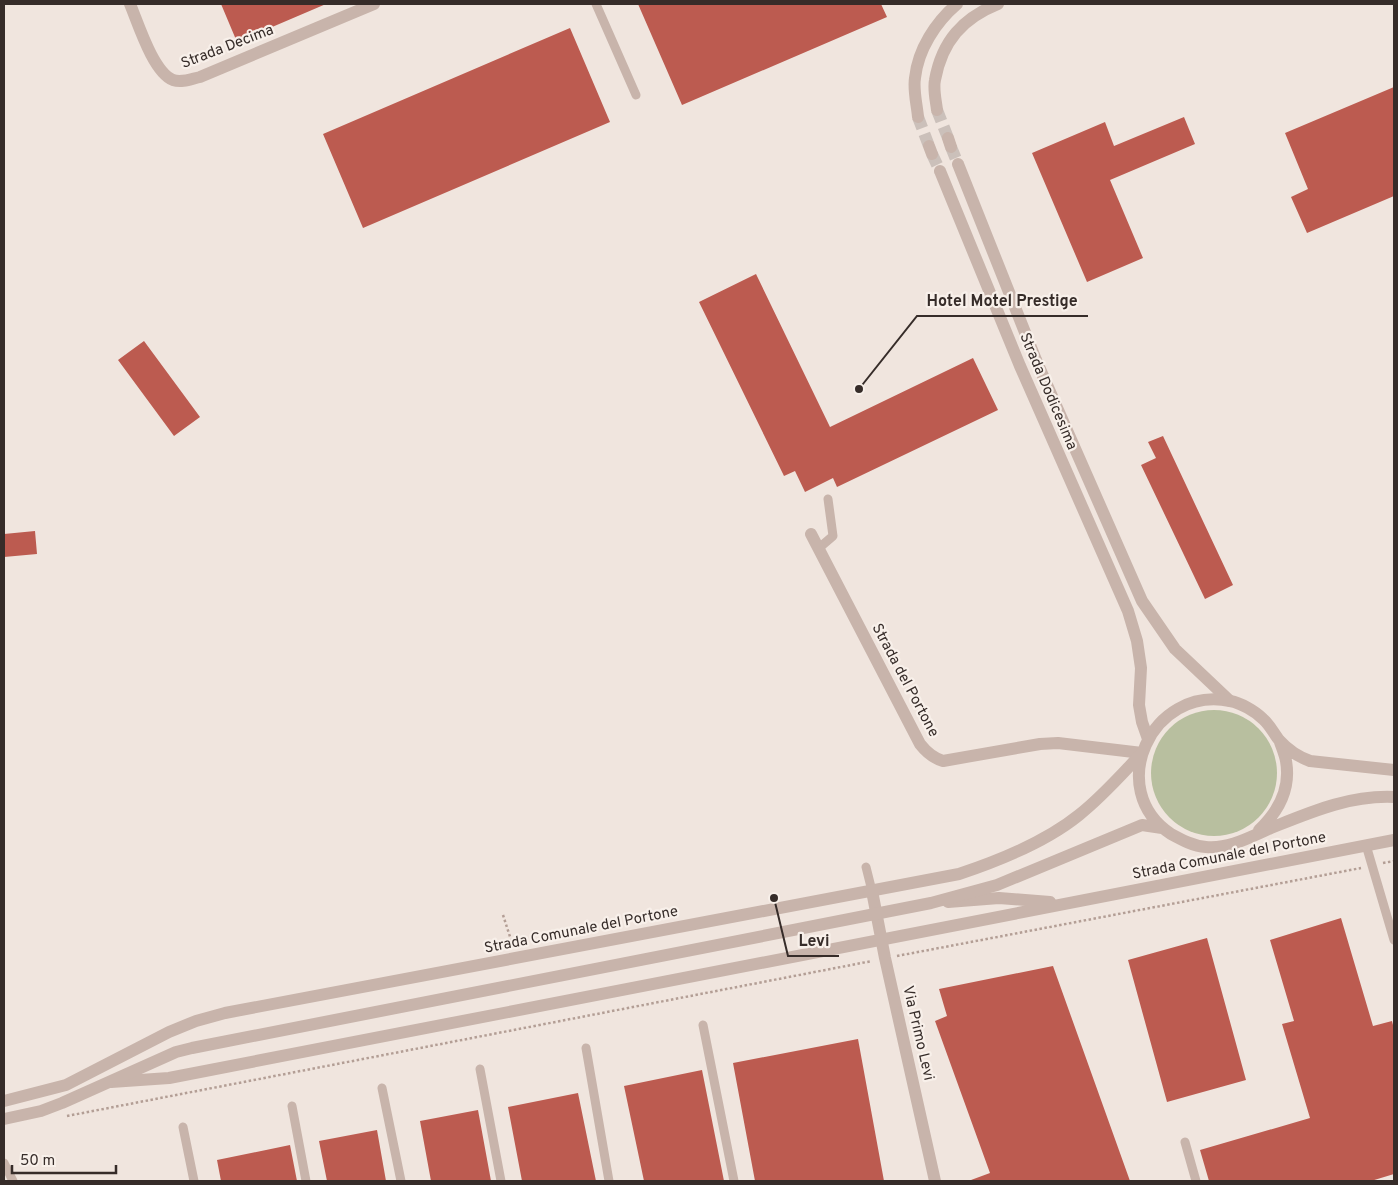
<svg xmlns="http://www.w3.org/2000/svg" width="1398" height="1185" viewBox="0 0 1398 1185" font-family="Overpass,sans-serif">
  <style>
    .green { fill: #b8bf9f }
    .building { fill: #bc5b50 }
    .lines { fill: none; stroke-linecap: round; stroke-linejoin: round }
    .minor-tunnel { stroke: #cbc0ba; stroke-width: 12; stroke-dasharray: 12 6; stroke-linecap: butt }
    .path { stroke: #b39e95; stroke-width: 2.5; stroke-dasharray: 2.5 2.5; stroke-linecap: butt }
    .service { stroke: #c8b4ab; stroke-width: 9 }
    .minor { stroke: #c8b4ab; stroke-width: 12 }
    .tertiary { stroke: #c8b4ab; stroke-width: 12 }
    .labels { text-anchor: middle; stroke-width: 4.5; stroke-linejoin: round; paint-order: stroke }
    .street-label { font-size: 15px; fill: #362c29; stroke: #f8f0ea }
    .leader { fill: none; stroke: #362c29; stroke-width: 2 }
    .callout-dot { fill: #362c29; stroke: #f8f0ea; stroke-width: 2 }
    .callout-label { font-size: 16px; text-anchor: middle; font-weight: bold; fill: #362c29; stroke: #f8f0ea; stroke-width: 4.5; stroke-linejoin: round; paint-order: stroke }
  </style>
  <rect width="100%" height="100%" fill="#f0e5de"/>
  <path class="green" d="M1151 773a63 63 0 1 1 126 0a63 63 0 1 1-126 0Z"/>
  <path class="building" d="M221,4H326L237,42Z
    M638,4H881L887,17L682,105Z
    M570,28L610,122L363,228L323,134Z
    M1394,87V196L1307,233L1291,197L1308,189L1285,133Z
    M1184,117L1195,144L1110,180L1143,258L1087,282L1032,153L1105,122L1114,146Z
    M756,274L830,427L973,358L998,410L837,487L833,478L805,492L795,471L784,476L699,302Z
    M144,341L200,417L174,436L118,360Z
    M1163,436L1233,585L1205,599L1141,465L1156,458L1148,442Z
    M35,531L37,554L4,557V534Z
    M1341,918L1373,1026L1392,1021L1394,1029V1174L1371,1181H1209L1200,1150L1310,1118L1282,1024L1294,1021L1270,940Z
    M1207,938L1246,1080L1167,1102L1128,960Z
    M1053,966L1130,1181H971V1180L990,1173L935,1021L947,1016L939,989Z
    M858,1039L884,1181H755L733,1063Z
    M702,1070L724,1181H644L624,1086Z
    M578,1093L596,1181H522L508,1107Z
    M478,1110L491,1181H431L420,1121Z
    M377,1130L386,1181H327L319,1141Z
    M290,1145L297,1181H221L217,1160Z"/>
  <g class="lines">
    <path class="minor-tunnel" d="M937,110L948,138
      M918,117L929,146
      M951,147L958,164
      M932,154L940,171"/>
    <path class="path" d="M1383,863L1394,861
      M503,915L513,946
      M897,956L1361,868
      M67,1116L872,961"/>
    <path class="service" d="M596,4L636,95
      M819,548L833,536L828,499
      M1366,845L1394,940
      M866,867L872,891
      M703,1025L734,1181
      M586,1048L609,1181
      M480,1069L501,1181
      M382,1088L401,1181
      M292,1106L306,1181
      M183,1127L194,1181
      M1185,1142L1196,1181
      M4,1163L13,1181"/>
    <path class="minor" d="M130,4C138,23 153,72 173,80C182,83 191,79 200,77L374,4
      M937,110C936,101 933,89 935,80C942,41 963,18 998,4
      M918,117C917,105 913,90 915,78C918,49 936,22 957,4
      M948,138L951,147
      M929,146L932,154
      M958,164L1036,360L1142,601L1175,649L1230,701
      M940,171L1020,366L1128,611L1137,641L1141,668L1139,705L1142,722L1148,739
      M811,534L920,744C927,753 933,758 943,761L1040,744L1058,743L1142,753
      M872,891L885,958L935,1181
      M948,902L999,898L1050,902
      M111,1082L169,1078L1394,840"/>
    <path class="tertiary" d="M1394,770L1310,761C1299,757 1288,750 1279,740C1274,734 1270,725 1263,719C1255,711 1241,703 1230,701C1151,685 1104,790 1171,834C1182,840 1193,846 1206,847C1230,849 1250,837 1271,828C1311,812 1350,795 1394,797
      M1259,830C1278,812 1291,789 1286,761C1285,755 1282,748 1280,742
      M4,1101L66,1085L169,1032L196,1021L225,1013L959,874C998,861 1047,841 1079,815C1102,797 1122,774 1142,753
      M4,1119L41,1111L62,1103L176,1052L192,1048L931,903L997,885L1142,825L1162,828"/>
  </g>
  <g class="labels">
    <g class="street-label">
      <text transform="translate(227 46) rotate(-21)" y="5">Strada Decima</text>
      <text transform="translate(1049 391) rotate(67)" y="5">Strada Dodicesima</text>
      <text transform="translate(906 680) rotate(62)" y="5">Strada del Portone</text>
      <text transform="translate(1229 855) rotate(-11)" y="5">Strada Comunale del Portone</text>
      <text transform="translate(581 929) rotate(-11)" y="5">Strada Comunale del Portone</text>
      <text transform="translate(919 1033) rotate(77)" y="5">Via Primo Levi</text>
    </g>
  </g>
  <path class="leader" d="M859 389L917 316H1088M774 898L788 956H839"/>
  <g class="callout-dot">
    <circle cx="859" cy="389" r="5"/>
    <circle cx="774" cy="898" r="5"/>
  </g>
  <g class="callout-label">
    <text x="1002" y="306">Hotel Motel Prestige</text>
    <text x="814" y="946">Levi</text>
  </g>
  <rect width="1398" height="1185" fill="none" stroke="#362c29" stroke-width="10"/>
  <path d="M12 1165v8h104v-8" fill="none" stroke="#362c29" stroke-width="2.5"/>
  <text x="20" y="1165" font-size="15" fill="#362c29" stroke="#f8f0ea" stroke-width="4" paint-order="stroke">50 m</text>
</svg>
